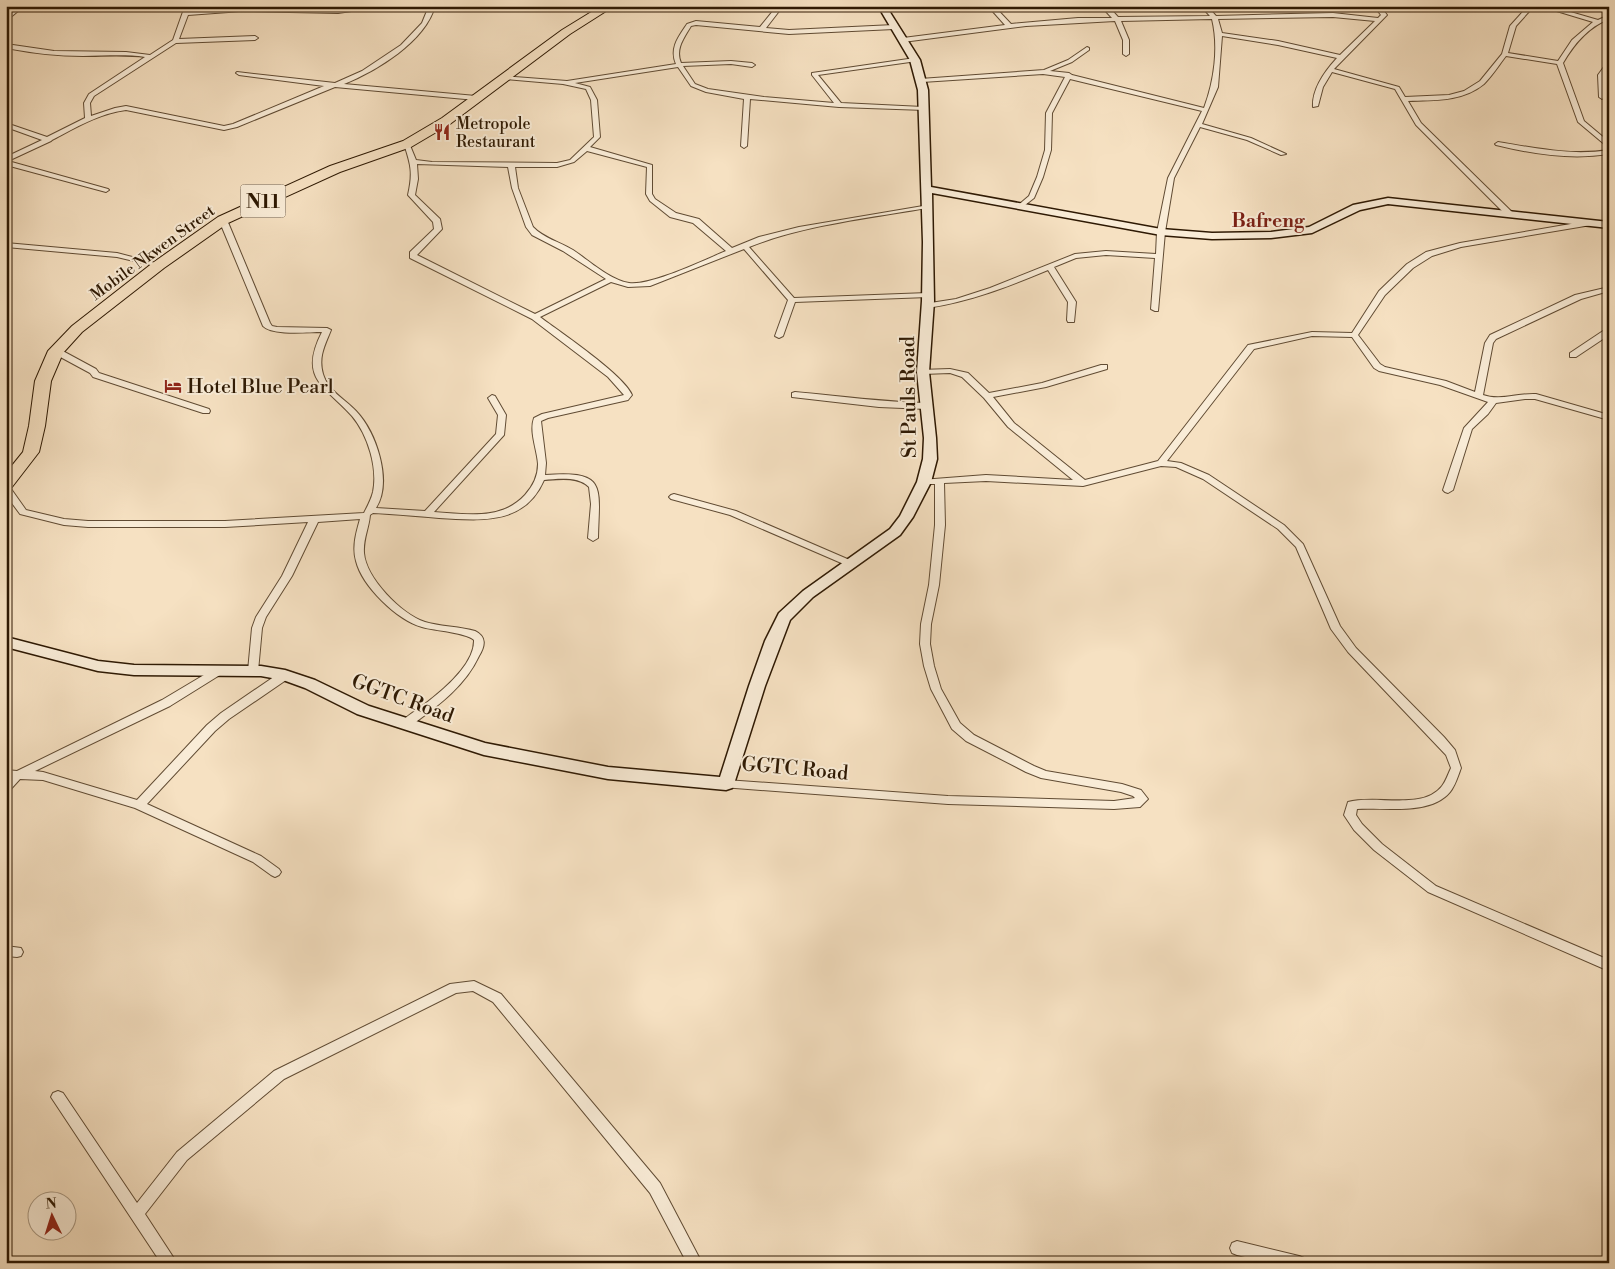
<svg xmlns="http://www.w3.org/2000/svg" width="1615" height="1269" viewBox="0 0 1615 1269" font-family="'Libre Bodoni',serif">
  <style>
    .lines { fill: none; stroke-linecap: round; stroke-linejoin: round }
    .street-casing { stroke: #604b33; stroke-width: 2 }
    .secondary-casing { stroke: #2e1903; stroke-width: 3 }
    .highway-casing { stroke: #2e1903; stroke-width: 2 }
    .street { fill: #f9ecd7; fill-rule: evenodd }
    .secondary { fill: #f9ecd7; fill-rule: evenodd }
    .highway { fill: #f6e1c2; fill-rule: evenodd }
    .labels { text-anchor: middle; stroke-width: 4; stroke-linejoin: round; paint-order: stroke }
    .far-poi-label { font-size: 16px; fill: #2e1903; stroke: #f9ecd7; text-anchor: start }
    .far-street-label { font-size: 16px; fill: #2e1903; stroke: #f9ecd7 }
    .shield { fill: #f9ecd7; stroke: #6b5843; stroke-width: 1 }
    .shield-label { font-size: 19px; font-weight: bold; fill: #2e1903 }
    .far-quarter-label { font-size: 19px; font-weight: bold; fill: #7a1f14; stroke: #f9ecd7 }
    .poi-label { font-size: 20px; fill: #2e1903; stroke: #f9ecd7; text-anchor: start }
    .street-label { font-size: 20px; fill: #2e1903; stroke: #f9ecd7 }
  </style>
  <rect width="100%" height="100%" fill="#f6e1c2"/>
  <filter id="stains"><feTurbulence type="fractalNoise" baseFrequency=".004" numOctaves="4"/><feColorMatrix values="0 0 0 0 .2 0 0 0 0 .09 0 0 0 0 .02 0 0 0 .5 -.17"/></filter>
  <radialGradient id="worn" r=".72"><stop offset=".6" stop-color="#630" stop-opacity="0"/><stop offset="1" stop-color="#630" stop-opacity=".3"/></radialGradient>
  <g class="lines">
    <g class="street-casing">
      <path id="street" d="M17,6H24L6,21V16Z
        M185,6H191L189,12L242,7L338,9L365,6H385L338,13L242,11L188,15L179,39L255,36L258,38L255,40L176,43L94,96L90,103L91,116L115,108L126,106L224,126L233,124L324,86L239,75L236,73L237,72L335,83L362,71L401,45L422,23L429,6H435C425,42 376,71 344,84L476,96L479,98L476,100L335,87L237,127L224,130L126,110C100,113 75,128 52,140L51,141L8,161L108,189L109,190L106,192L6,165V157L42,140L6,127V123L47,137L85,118L84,103L89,94L145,57C125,54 104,56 83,56C57,56 32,53 6,48V44L54,51L126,52L150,55L173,40Z
        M777,6H783L766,28L789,30L894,25L897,27L894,29L789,34L696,25L691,26C684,38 675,49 681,63L731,61L752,63L755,65L752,67L731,64L683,66L695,84L708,89L764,97L834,103L812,75V73L915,58L918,60L917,61L818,75L841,103L923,107L926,109L925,110L839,107L750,99L747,146L744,148L741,146L744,99L706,92L691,86L678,67L575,83L590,87L597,100L600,137L590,147L652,165V194L655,199L676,213L699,219L732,248L759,237L799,227L929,205V207L927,208C869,218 804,225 749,247L794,298L928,293L932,295L928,297L795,302L783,336L779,338L775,336L788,300L744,249L650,286L628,287L611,282L540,317C560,332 624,375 632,395L628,400L548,418L541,421L546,463L545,475C608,470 599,487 598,538L593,541L588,538L591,504L589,487C578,476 558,479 544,480C524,526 480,520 439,518C417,516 395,514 373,513L370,515C369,528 363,539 364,553C366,578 401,614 425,622C441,627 458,626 475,631C487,637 485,646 479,656C464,688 436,707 409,727H401L400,724C405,717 414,712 421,707C440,693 475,665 474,640C465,632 435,631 422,627C397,620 362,586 356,561C352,547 356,533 360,519L318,522L292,576L266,617L262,628L258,671L253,675L248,671L252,628L256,617L282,576L308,522L225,527H88L64,525L20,514L6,495V485L9,486L26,510L64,519L88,521H225L364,513C367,507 371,500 373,492C378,468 368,435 352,416C325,386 298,379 322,332C308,332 273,336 263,326L219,220L223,218L227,220L270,323L272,326L277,327L327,328L331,330C325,345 318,357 323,374C328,391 345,399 356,411C376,432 393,481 376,508L425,511L496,434L498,415L488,398L492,395L495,396L506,415L504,435L434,512C466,514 501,521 525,495C533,486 538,476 538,464C537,449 529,432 534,418L542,414L624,395L608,377L532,319L410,258V252L434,229L433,222L408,195C413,173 411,165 404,144L409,143L416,160L432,162L557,163L570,160L594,137L591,100L586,89L563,84L504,79L501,77L502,76L567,81L676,64C669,48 679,36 687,24L696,21L760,27ZM587,151L647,167L646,194L650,201L670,217L693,223L726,251C704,260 651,286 629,283C610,280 588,260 573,250C560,242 543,238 533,227L518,188L515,167H557L574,162ZM417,164L508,167L512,188L526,227L532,235L563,251L606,279L535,314L417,255L442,229L440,219L415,195L418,179Z
        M988,6H994L1011,24L1078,18H1112L1101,6H1108L1118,17L1210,16L1201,6H1207L1216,16L1333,13L1378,18L1381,15L1374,6H1380L1387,15L1386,16L1334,69L1399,87L1405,97L1449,95L1464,91L1480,81L1502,54L1510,26L1528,6H1534L1516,26L1508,53L1558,61L1572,40L1593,22L1540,6H1550L1598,20L1609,15V19C1588,27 1574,44 1563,63L1584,121L1609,142V148L1578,122L1557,64L1506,56C1499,65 1492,76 1484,84C1462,102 1434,100 1408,101L1421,123L1514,214L1507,216L1416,125L1395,89L1332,72L1323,87L1318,106L1313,107C1312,89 1325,71 1337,58L1278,45L1222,36L1218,87L1202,124L1251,138L1286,154L1281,155L1247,140L1200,127L1174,178L1165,232L1158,311H1155L1151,309L1155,258L1106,255L1076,258L1054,267L1076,302L1074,322H1068L1067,320L1068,302L1048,270C1007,287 972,301 927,308L923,306L924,304L956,299L990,288L1075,254L1106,251L1156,254L1157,232L1168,178L1202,111L1070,79L1052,113L1051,150L1043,177L1034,198L1020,209L1016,207L1029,196L1037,177L1045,150L1046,113L1065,77L1043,74L922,82L919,80L920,79L1044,70L1068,60L1087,47L1089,48V50L1072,62L1050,71L1069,73L1072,75L1204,108C1214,81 1219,48 1212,19L1121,21L1129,40V54L1126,56L1123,54V40L1115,21L1026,26L903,42L900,40L903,38L1005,25ZM1333,17L1375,21L1340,55L1278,41L1222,33L1218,19Z
        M1609,60V67L1604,75L1605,97L1602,99L1599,97L1598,75Z
        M1498,142C1535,148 1571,156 1609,150V154C1571,160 1533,154 1496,145L1495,144Z
        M1588,221L1592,223L1591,225L1461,247L1432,256L1413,268L1385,295L1358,335L1380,364L1385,367L1446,381L1475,392L1485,343L1490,335L1575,295L1609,287V291L1581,299L1496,339L1493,343L1483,395C1500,401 1518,393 1536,394L1609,415V420L1535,399H1525L1496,403L1488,414L1472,429L1453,490L1448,493L1445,492L1443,490L1464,428L1488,402L1440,385L1379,371L1374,368L1352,337L1312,336L1254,349L1167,461L1181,463L1209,475L1284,525L1303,544L1340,626L1356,648L1444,737L1455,750L1461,768C1458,776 1455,786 1450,792C1430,816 1384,807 1357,809L1356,815L1362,824L1382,844L1436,886L1609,960V971L1428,892L1374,850L1354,830L1344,815L1348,802C1375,794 1423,811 1442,786C1446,781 1448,774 1451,768L1446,755L1348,652L1331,629L1296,547L1278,529L1203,479L1176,467L1161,466L1083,486L986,481L944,483L945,525L939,585L931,624L930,644L934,666L941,689L960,723L974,735L1034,766L1046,771L1122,784L1141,790L1148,799L1140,807L1114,809L948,804L722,787L720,784L722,781L726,780L948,796L1114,801L1135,798L1133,796L1121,792L1041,778L1026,772L966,741L952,729L931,689L924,666L920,644L921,624L929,585L935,525V484H921L920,482L921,480L986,475L1073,480L1008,427L984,398L962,377L950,373L923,374H920V370L950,369L968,373L989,393L1042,383L1101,365H1107V369L1046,387L993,397L1014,423L1085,480L1158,461L1248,345L1312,332L1352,333L1379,291L1407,264L1426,252L1460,243Z
        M6,243L117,253L163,265L159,267L117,257L6,247Z
        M1606,329H1609V335L1576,357H1570V353Z
        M53,349H59L96,369L99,373L209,409L210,411L209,413H203L93,377L90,373L53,353Z
        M795,392C839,396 883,402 927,403L931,406L927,409L879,407L792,397V393Z
        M674,494L736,511L852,561L854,563L852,565H846L730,515L671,499L669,497L671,495Z
        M219,666L223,667L224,670L223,673L170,706L35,771L43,772L137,800L207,725L221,713L281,672H289L290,675L289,678L229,719L215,731L147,804L261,856L279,869L281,872L279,875L275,877L271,875L253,862L135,808L43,780L20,779L10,790L6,791V770L17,771L162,700Z
        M6,946L21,948L23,952L21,956L17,957L6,956Z
        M474,981L501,994L660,1183L702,1263H687L650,1193L493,1002L473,991L456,993L284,1079L187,1160L145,1214L177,1263H161L51,1097L53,1093L58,1091L63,1093L137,1203L177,1152L274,1071L450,984Z
        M1237,1241L1299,1256L1304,1258L1306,1263H1269L1237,1255L1232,1253L1230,1248L1232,1243Z"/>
    </g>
    <g class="secondary-casing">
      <path id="secondary" d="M878,6H886L920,60L928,90L931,187L1161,229L1212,233L1271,232L1309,227L1353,205L1388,198L1609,222V228L1388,204L1360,210L1312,233L1271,238L1212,239L1161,235L932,193L934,301L929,372L936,438L937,459L931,482L913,517L900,535L813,597L790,620L765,686L734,784L732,788L726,790L608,779L484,755L357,714L305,688L283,680L261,676L134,675L98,671L6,647V637L98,661L134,665L261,666L285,670L315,680L369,706L485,743L608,767L720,777L749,686L765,641L779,613L803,591L890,529L900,516L917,482L923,459L924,438L917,372L922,301L923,242L918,90L910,60Z"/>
    </g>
    <g class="highway-casing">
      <path id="highway" d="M601,6H614L570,34L450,124L411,147L340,172L228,223L164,268L82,332L63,353L51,381L45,426L39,452L12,487L6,488V473L23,452L29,426L35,381L48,351L72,326L154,262L218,217L330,166L403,141L442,118L562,30Z"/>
    </g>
    <use href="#street" class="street"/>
    <use href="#secondary" class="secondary"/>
    <use href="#highway" class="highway"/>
  </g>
  <defs>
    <g id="restaurant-bare" transform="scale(1.35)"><path d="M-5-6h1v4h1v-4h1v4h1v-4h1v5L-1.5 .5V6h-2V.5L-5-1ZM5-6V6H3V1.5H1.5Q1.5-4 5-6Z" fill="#8f2418" stroke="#f9ecd7" stroke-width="2.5" paint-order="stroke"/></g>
    <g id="hotel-bare" transform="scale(1.35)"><path d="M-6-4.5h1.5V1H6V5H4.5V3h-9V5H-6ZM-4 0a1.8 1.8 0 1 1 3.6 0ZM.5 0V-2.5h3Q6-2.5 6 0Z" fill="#8f2418" stroke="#f9ecd7" stroke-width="2.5" paint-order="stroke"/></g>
  </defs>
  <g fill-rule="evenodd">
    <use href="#restaurant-bare" x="442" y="132"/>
    <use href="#hotel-bare" x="173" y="386"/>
  </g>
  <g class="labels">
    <g class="far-poi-label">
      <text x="456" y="129">Metropole<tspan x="456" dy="18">Restaurant</tspan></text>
    </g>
    <g class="far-street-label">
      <text transform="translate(152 252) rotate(-36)" y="6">Mobile Nkwen Street</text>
    </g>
    <rect class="shield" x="240.5" y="184.5" width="45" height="33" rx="4"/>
    <g class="shield-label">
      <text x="263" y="208">N11</text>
    </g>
    <g class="far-quarter-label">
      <text x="1268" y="227">Bafreng</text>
    </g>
    <g class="poi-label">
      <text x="187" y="393">Hotel Blue Pearl</text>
    </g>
    <g class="street-label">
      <text transform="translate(908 397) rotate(-91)" y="7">St Pauls Road</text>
      <text transform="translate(403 698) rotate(20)" y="7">GGTC Road</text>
      <text transform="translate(795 768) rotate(5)" y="7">GGTC Road</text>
    </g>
  </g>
  <rect width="1615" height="1269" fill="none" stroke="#f6e1c2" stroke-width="25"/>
  <rect x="8" y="8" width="1600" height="1254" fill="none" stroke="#2e1903" stroke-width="2.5"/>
  <rect x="12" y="12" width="1590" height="1244" fill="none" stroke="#2e1903"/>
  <g transform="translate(52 1216) rotate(356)"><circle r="24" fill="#f9ecd7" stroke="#a89882"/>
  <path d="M0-4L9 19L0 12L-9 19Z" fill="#8f2418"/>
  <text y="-8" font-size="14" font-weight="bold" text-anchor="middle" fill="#2e1903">N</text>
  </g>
  <rect width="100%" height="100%" filter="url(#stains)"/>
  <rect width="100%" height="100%" fill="url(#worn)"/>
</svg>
